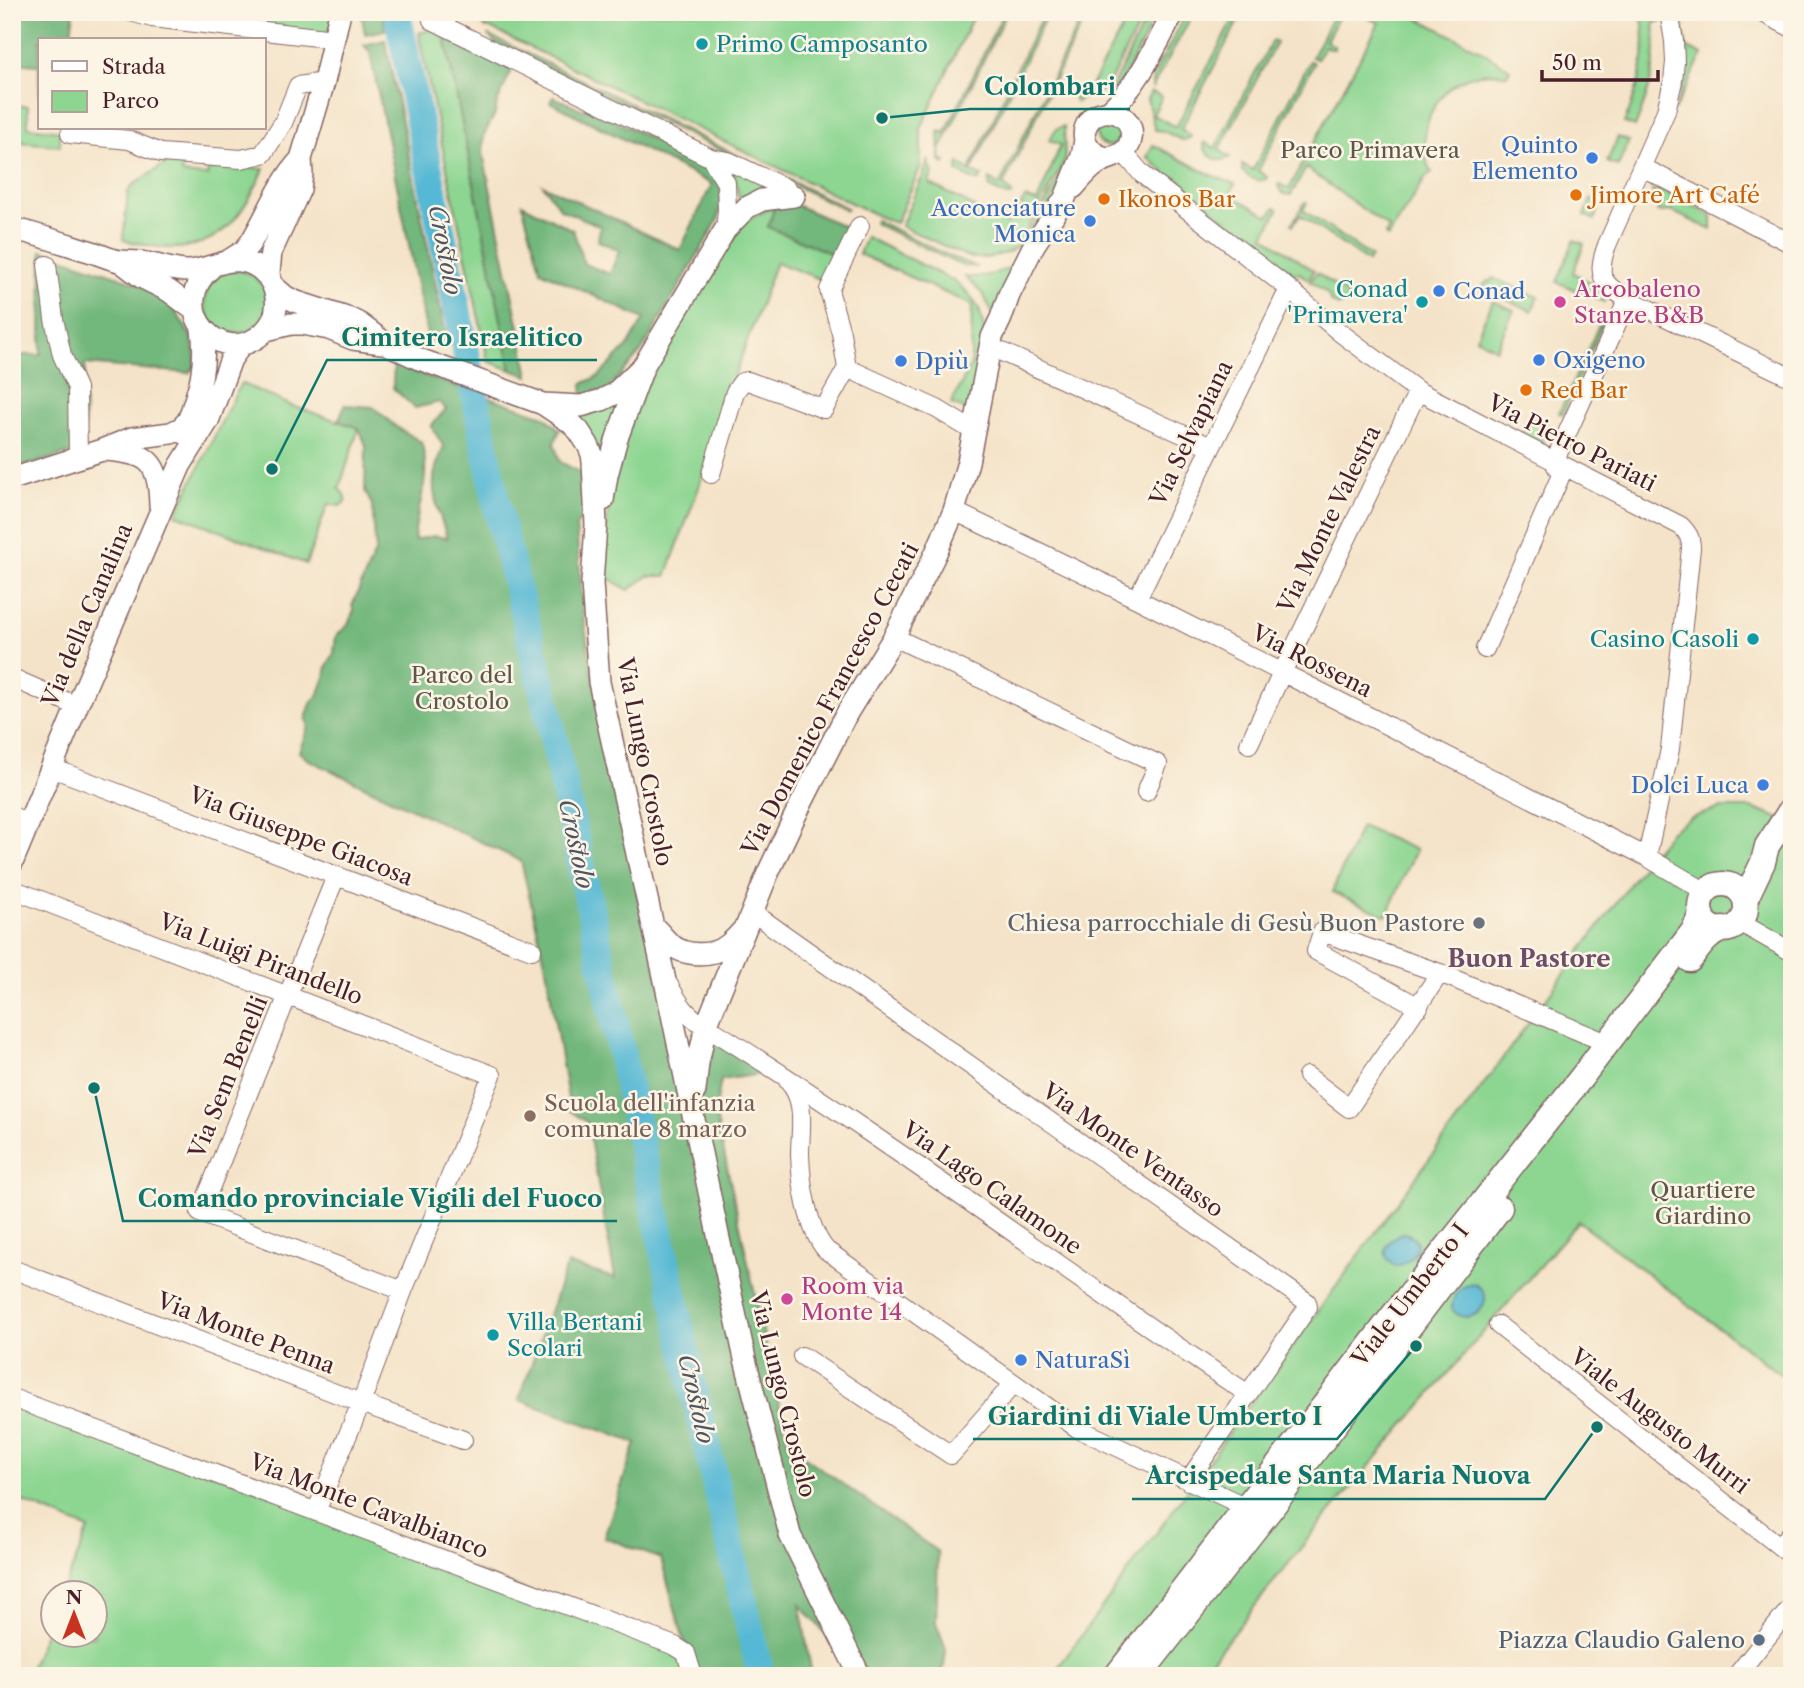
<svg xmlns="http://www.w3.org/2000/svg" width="1804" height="1688" viewBox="0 0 1804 1688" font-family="'Libre Caslon Text',serif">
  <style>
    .green { fill: #8dd692; stroke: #6c7a5e; stroke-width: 2 }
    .forest { fill: #72b77c; stroke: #5e6b54; stroke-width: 2 }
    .water { fill: #55b8d4; stroke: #506c80; stroke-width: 2 }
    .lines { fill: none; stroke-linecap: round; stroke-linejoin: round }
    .river { stroke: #55b8d4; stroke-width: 28 }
    .minor-casing { stroke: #866462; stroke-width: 20 }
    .tertiary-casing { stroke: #866462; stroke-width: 24 }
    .secondary-casing { stroke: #866462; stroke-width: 27 }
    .minor { stroke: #fff; stroke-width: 18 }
    .tertiary { stroke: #fff; stroke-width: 21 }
    .secondary { stroke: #fff; stroke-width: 24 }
    .culture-dot { fill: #0f9aa8; stroke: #fcf5e5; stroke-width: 2.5 }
    .shop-dot { fill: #3f7fe0; stroke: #fcf5e5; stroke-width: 2.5 }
    .food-dot { fill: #e8710a; stroke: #fcf5e5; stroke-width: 2.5 }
    .hotel-dot { fill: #d1479c; stroke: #fcf5e5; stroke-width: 2.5 }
    .worship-dot { fill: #6b7280; stroke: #fcf5e5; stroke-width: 2.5 }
    .education-dot { fill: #8d6e63; stroke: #fcf5e5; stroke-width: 2.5 }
    .service-dot { fill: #5c6f8a; stroke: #fcf5e5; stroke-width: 2.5 }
    .labels { text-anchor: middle; stroke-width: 5; stroke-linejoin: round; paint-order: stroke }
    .culture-label { font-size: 23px; fill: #0d838f; stroke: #fcf5e5; text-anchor: start }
    .shop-label { font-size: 23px; fill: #366cbe; stroke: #fcf5e5; text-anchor: start }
    .park-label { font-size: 23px; fill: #5e564a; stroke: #fcf5e5 }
    .food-label { font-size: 23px; fill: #c56008; stroke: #fcf5e5; text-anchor: start }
    .hotel-label { font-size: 23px; fill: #b23c85; stroke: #fcf5e5; text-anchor: start }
    .street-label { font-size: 23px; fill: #4a1f2b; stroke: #fcf5e5 }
    .worship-label { font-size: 23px; fill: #5b616d; stroke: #fcf5e5; text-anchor: end }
    .education-label { font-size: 23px; fill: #785e54; stroke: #fcf5e5; text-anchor: start }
    .service-label { font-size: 23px; fill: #4e5e75; stroke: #fcf5e5; text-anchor: end }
    .water-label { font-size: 24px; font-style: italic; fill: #4e5566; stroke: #fcf5e5 }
    .neighbourhood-label { font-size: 24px; font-weight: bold; fill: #6f4c69; stroke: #fcf5e5 }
    .leader { fill: none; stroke: #0f766e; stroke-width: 2.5 }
    .callout-dot { fill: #0f766e; stroke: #fcf5e5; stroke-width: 2.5 }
    .callout-label { font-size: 24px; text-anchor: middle; font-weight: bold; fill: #0f766e; stroke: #fcf5e5; stroke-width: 5; stroke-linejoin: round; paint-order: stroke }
  </style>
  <rect width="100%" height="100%" fill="#fcf5e5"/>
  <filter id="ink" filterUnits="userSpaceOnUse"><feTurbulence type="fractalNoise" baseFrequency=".0143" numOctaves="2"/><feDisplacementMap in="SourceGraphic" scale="14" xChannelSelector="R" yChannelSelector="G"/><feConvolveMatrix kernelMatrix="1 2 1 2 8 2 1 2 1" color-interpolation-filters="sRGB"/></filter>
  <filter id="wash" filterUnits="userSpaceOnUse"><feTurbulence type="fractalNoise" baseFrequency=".00686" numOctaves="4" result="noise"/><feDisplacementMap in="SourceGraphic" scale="28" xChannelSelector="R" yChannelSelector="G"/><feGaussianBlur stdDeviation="1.57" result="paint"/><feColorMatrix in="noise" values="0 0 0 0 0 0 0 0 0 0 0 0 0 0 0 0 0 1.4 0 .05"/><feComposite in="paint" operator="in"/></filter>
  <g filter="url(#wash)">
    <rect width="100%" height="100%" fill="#f4e3c8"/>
    <path class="green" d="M209,12H340L334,39L208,24Z
      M444,12H975L921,128V166L896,223L880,217L490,28H485V25L459,13L456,16Z
      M1004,12H1007L940,150L941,159L946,162L945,164L940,162L939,131L945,133Z
      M1044,12H1048L971,172L982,176L979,181H975L957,171L959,163L969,171Z
      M1085,12H1088L1003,185L1013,194L1011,196L1005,195L990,188L989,184L990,179L999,186Z
      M1125,12H1133L1155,20L1152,26L1141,21L1108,85L1107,90L1092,92L1076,102L1072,95L1076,89L1088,91L1130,14Z
      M1187,12H1194L1152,88V78Z
      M1335,12H1341L1326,41L1334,46V49H1332L1324,46L1317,59L1312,57Z
      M1370,12H1406L1480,50L1510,69L1507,75C1449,63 1410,119 1430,171L1432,172L1426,177L1388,237L1385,235L1389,228L1306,168L1291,195L1284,194L1278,187L1279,184L1289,189L1379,23L1368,18Z
      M1641,12H1661L1663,21L1654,23C1658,64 1650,90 1635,127L1624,123C1640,87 1649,51 1641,12Z
      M1676,12H1681L1686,47L1702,55L1674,111C1682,90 1686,70 1686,47L1681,41Z
      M1234,18L1238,21L1181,129L1191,136L1190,138L1182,140L1163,131L1155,130L1147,99L1151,91L1162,97L1153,115L1176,127Z
      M1143,26L1149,30L1117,89H1111Z
      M432,29L444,32L511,370L488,361L420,42L419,33Z
      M488,35L847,208L846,210L494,42Z
      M1272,41L1276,43L1219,150L1230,157C1219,165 1203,155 1204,142L1215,148Z
      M1310,61L1314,63L1258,171L1267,177L1266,179C1259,183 1246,177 1242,170V164L1253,170Z
      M12,106H28V127L60,131V146L12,141Z
      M1105,120L1120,127C1123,152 1094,152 1096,128Z
      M1064,126L1065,161L1035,213L1021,205L1025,198L1037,202L1061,145L1049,140L1056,129Z
      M1618,137L1629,141L1618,166L1607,162Z
      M1153,145L1211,175L1235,184L1230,195L1269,216L1274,208H1277L1278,210L1264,236L1314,271L1308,279L1299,273L1294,274L1190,192L1189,188L1176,177L1171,178L1147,157Z
      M928,159L929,166L933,172L929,183L1006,224L1013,212L1017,214L1019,209L1033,217L1022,242L1018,246L1009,252L987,258H970L901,226L925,171Z
      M182,161V174L207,176L209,163L264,169C245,211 223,248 171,248C155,248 138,243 123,240L128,192L133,185L165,164L170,162Z
      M728,164L774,186L760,188L739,199L736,180Z
      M1067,165L1072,169L1025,243L1031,227Z
      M1653,190L1665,192L1712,215V230L1671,211L1662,212L1657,211L1661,200L1652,193Z
      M1591,199L1601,204L1594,220L1585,215Z
      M1305,202L1307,203L1303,210L1371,257L1368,262L1300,215L1293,225L1292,224Z
      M775,206L768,227L837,256L825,281L776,262L729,391L699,487L666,576H648L629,590L602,575L605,535L611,491L627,434L645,385L729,238L746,220Z
      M875,220L947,255L977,267L964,266L954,262L874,223Z
      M866,237L954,281L968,293L979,309L986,337L980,373L967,410L951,404L971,365L972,305L859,254Z
      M1574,240L1584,244L1573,273L1583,278L1607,296L1604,302L1557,282Z
      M1019,263L993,315C986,297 980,289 965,277C985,278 1001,273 1019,263Z
      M205 302a31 31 0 1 1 62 0a31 31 0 1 1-62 0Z
      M1317,273L1349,295L1343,304L1338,306L1330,301L1329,295L1310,281Z
      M1493,278L1538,297L1532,311L1481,289L1487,281L1489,282Z
      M1493,301L1514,310L1496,349L1476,338Z
      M1599,325L1602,326L1563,414L1559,413Z
      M241,383L292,406L359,428L339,489L346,496V501L340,506L328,504L306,564L176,514Z
      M630,388L601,470L570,412Z
      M1529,417L1550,427L1542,446L1520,436Z
      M1721,808H1752L1788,822L1792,825V1383L1578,1221L1320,1524L1199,1676H1052L1651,855L1670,832L1690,818Z
      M1361,826L1416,850L1386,916L1332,892Z
      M12,1398L675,1646L694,1676H27L52,1616V1636H94V1594L62,1593L89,1529L12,1497Z"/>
    <path class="forest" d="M12,12H74L70,40H40V98L39,65L12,63Z
      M361,12H383L385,30L365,34Z
      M444,32L513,67L497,103L495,114L484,135L483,154L529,376L511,370Z
      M385,40L448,345L428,339L370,52L364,45Z
      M553,97L586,111L588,107L697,162C702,164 709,167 712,170C725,183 721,205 718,220L641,352L607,390L583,395L582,384L599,376L628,346L644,319L541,271L522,204L573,230L584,264L610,274L619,250L598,241L600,226L560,209L543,185L680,250L712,184L550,102Z
      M796,205L850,229L837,256L768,227L775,206Z
      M42,251L134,282L168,299L192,338L196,364L189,373L85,364L84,449L18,468V355H41Z
      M394,365L544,416L560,430L554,443L560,462L586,475V511L576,526L584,621L593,676L689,1122L708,1039L768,1073L721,1080L715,1112L788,1445L938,1552L936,1623L946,1649L944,1666L938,1676H862L800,1604L812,1676H694L661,1559L604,1537L636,1443L519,1400L567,1264L615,1278L587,1122L570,1111L545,962L521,861L307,759L299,752L309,725L306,718L312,701L318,696L325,677L327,666L334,653L336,636L347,626L354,611L352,606L376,550L372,505L365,491L366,446L359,428L338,421L345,405L373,407L395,426L421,442C433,479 416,505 414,540L434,536L447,538C436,502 425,484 444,447L431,426L446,409L440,402L415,408L393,388Z"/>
    <path class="water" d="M1403,1233C1429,1237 1414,1264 1395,1266C1378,1256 1387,1237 1403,1233Z
      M1474,1284C1502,1296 1470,1333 1452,1309C1452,1294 1459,1286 1474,1284Z"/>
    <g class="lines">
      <path class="river" d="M397,12L500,520L544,693L695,1396L761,1676"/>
    </g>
  </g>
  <g filter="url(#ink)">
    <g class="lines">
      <g class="minor-casing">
        <path id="minor" d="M131,12L152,18L334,39
          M1669,12L1674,41L1675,62L1673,81L1666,111L1607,245C1596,275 1601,284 1628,299L1792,378
          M1761,12L1792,28
          M432,20L711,158L728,161L785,188L794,196
          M70,134L129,140L161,153L241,159L263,154L283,123L298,86L324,82
          M1123,152L1142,174L1289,289L1338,331L1418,391L1681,526C1688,533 1691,538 1691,548L1670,749L1647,857
          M711,158L726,183L727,210L725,230
          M1642,167L1792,244
          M860,226L829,290L841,333L847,368L937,409L975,432
          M47,265L54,319L62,355L77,388L78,458
          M991,347L1211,447
          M1554,462L1628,299
          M711,474L735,392L742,382L748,381L824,409L847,368
          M954,511L1137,599L1647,857L1706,892
          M1137,599L1289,289
          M894,637L1158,764L1146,792
          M1485,649L1561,475L1554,462
          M12,678L77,706
          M1249,744L1282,673L1418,391
          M52,768L532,950
          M12,816L29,824
          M336,876L200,1213L403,1291
          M12,889L492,1075L403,1291L361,1403L316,1512
          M752,912L1307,1302L1308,1307L1188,1481
          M1739,922L1792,952
          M669,985C679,1003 687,1017 706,1026C891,1141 1066,1273 1248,1394
          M1419,1007L1316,951L1322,932L1440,973L1607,1043
          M1307,1076L1349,1108L1440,973
          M788,1081C807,1101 800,1129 800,1155C801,1183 807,1228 826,1250L1077,1428L1246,1507
          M12,1269L361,1403L463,1440
          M1498,1325L1792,1556
          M802,1356L951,1455L1014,1383
          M12,1398L675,1646L686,1653L693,1676
          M1780,1546L1792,1532
          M1736,1676L1792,1606"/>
      </g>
      <g class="tertiary-casing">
        <path id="tertiary" d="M1109,111C1139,84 1155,47 1174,12
          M1074,187C1081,179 1088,170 1097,164C1109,156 1128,157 1131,139C1136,113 1100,101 1087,124C1078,141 1093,157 1110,158
          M12,228C38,235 63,243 89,251C99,254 109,259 119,261C128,262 137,261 145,263C159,265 174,271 187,271C209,271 227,255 249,263C278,274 286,312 263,333C221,371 164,307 212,267
          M120,261L141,277L169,291L193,309
          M228,261L244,251L251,242C268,214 279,183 301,159
          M270,280L269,272L271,252L300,189L302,174L301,159L324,82L340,12
          M273,286L286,297L297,302L350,319L360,324L385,343L419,359L543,404L581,406L602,400L614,394L644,365
          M266,330L291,324H302L329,329L353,339L382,343
          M543,404L570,422L579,431L588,445L592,454L593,462L596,525L592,583L599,682L664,976L717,1230L745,1359L790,1535L858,1672L862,1676
          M184,433C197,394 208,371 202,329
          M104,450C149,453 159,460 160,506
          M12,479L102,450L132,438L171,433L181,428L188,421
          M603,500L607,475L617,438L644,365L725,230L746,208L762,200L794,196
          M12,863L77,706L180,466L208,421L231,359L242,344
          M654,927C659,932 664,938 669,943C684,957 712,957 728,945C733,941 739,935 744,929
          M695,1091L698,1063L706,1026L768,873L794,818L847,713L894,637L935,555L954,511L968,462L992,337L1001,318L1009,295L1034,245L1065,198L1082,156L1085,140"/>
      </g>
      <g class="secondary-casing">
        <path id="secondary" d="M1700 907a23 23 0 1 1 46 0a23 23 0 1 1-46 0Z
          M1745,900L1763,862L1767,846L1792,808
          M1690,960C1700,947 1707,935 1723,929
          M1116,1676L1394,1314L1581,1078L1694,930L1701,914
          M1139,1676L1270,1510L1500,1208"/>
      </g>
      <use href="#minor" class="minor"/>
      <use href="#tertiary" class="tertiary"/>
      <use href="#secondary" class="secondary"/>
    </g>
  </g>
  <g class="culture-dot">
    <circle cx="702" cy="44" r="7"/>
    <circle cx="1422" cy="302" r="7"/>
    <circle cx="1753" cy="639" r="7"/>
    <circle cx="493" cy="1335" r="7"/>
  </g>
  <g class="shop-dot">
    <circle cx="1592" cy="158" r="7"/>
    <circle cx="1090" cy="221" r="7"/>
    <circle cx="1439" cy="291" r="7"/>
    <circle cx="1539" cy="360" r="7"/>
    <circle cx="901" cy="361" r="7"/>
    <circle cx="1763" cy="785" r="7"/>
    <circle cx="1021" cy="1360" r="7"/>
  </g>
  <g class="food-dot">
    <circle cx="1576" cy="195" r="7"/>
    <circle cx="1104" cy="199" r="7"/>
    <circle cx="1526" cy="390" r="7"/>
  </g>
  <g class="hotel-dot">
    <circle cx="1560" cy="302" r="7"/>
    <circle cx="787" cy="1299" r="7"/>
  </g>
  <circle class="worship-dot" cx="1479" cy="923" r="7"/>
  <circle class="education-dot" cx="530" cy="1116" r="7"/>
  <circle class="service-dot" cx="1759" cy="1640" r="7"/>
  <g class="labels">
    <g class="culture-label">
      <text x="716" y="52">Primo Camposanto</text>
      <text x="1408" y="297" text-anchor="end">Conad<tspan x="1408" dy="26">'Primavera'</tspan></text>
      <text x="1739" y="647" text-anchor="end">Casino Casoli</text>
      <text x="507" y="1330">Villa Bertani<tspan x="507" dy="26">Scolari</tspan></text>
    </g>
    <g class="shop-label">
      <text x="1578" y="153" text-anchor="end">Quinto<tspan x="1578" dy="26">Elemento</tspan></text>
      <text x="1076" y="216" text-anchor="end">Acconciature<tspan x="1076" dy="26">Monica</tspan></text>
      <text x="1453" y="299">Conad</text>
      <text x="1553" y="368">Oxigeno</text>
      <text x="915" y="369">Dpiù</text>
      <text x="1749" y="793" text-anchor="end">Dolci Luca</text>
      <text x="1035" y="1368">NaturaSì</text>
    </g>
    <g class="park-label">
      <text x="1370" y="158">Parco Primavera</text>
      <text x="462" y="683">Parco del<tspan x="462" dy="26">Crostolo</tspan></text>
      <text x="1703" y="1198">Quartiere<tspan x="1703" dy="26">Giardino</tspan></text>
    </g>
    <g class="food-label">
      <text x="1590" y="203">Jimore Art Café</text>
      <text x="1118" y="207">Ikonos Bar</text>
      <text x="1540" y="398">Red Bar</text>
    </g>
    <g class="hotel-label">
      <text x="1574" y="297">Arcobaleno<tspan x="1574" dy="26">Stanze B&amp;B</tspan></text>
      <text x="801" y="1294">Room via<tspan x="801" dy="26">Monte 14</tspan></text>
    </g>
    <g class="street-label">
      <text transform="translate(1191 433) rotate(-64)" y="8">Via Selvapiana</text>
      <text transform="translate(1572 443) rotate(27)" y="8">Via Pietro Pariati</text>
      <text transform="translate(1329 519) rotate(-64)" y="8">Via Monte Valestra</text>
      <text transform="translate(87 615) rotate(-67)" y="8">Via della Canalina</text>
      <text transform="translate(1312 661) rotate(27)" y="8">Via Rossena</text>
      <text transform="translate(830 699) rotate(-62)" y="8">Via Domenico Francesco Cecati</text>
      <text transform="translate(645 762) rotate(79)" y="8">Via Lungo Crostolo</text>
      <text transform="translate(301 836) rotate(21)" y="8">Via Giuseppe Giacosa</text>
      <text transform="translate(261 959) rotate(21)" y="8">Via Luigi Pirandello</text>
      <text transform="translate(228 1077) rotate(-68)" y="8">Via Sem Benelli</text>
      <text transform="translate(1133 1150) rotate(35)" y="8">Via Monte Ventasso</text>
      <text transform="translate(992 1188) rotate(35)" y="8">Via Lago Calamone</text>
      <text transform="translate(1410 1295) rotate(-52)" y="8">Viale Umberto I</text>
      <text transform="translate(246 1333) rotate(21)" y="8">Via Monte Penna</text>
      <text transform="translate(783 1394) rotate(76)" y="8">Via Lungo Crostolo</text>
      <text transform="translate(1660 1421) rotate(38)" y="8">Viale Augusto Murri</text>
      <text transform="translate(369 1506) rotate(21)" y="8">Via Monte Cavalbianco</text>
    </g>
    <g class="worship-label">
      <text x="1465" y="931">Chiesa parrocchiale di Gesù Buon Pastore</text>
    </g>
    <g class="education-label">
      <text x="544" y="1111">Scuola dell'infanzia<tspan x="544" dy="26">comunale 8 marzo</tspan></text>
    </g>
    <g class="service-label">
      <text x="1745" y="1648">Piazza Claudio Galeno</text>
    </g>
    <g class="water-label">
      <text transform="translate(445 250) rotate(79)" y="8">Crostolo</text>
      <text transform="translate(576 844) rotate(78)" y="8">Crostolo</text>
      <text transform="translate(696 1399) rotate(77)" y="8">Crostolo</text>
    </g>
    <g class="neighbourhood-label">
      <text x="1529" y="967">Buon Pastore</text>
    </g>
  </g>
  <path class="leader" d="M882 118L970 109H1130M272 469L327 360H597M94 1088L123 1221H617M1416 1346L1337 1439H973M1597 1427L1545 1499H1132"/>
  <g class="callout-dot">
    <circle cx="882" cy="118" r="7"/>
    <circle cx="272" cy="469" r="7"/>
    <circle cx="94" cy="1088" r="7"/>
    <circle cx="1416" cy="1346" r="7"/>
    <circle cx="1597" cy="1427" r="7"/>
  </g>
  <g class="callout-label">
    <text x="1050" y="95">Colombari</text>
    <text x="462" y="346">Cimitero Israelitico</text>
    <text x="370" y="1207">Comando provinciale Vigili del Fuoco</text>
    <text x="1155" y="1425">Giardini di Viale Umberto I</text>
    <text x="1338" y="1484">Arcispedale Santa Maria Nuova</text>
  </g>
  <rect width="1804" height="1688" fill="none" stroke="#fcf5e5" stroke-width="42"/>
  <rect x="38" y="38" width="228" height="91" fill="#fcf5e5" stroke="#b59f9b" stroke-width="2"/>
  <rect x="52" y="61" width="35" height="10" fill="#ffffff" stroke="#b59f9b" stroke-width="2"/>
  <text x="102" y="74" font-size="21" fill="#4a1f2b">Strada</text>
  <rect x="52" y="91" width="35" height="21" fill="#8dd692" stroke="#b59f9b" stroke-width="2"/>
  <text x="102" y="108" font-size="21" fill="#4a1f2b">Parco</text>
  <g transform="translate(74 1614)"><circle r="33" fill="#fcf5e5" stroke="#b59f9b" stroke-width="2"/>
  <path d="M0-5L12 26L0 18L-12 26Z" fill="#c8321e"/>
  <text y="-10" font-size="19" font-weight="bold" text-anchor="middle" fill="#4a1f2b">N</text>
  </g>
  <path d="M1542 70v10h116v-10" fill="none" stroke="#4a1f2b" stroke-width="3.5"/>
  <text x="1552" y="70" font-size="21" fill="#4a1f2b" stroke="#fcf5e5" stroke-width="5" paint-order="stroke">50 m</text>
</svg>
